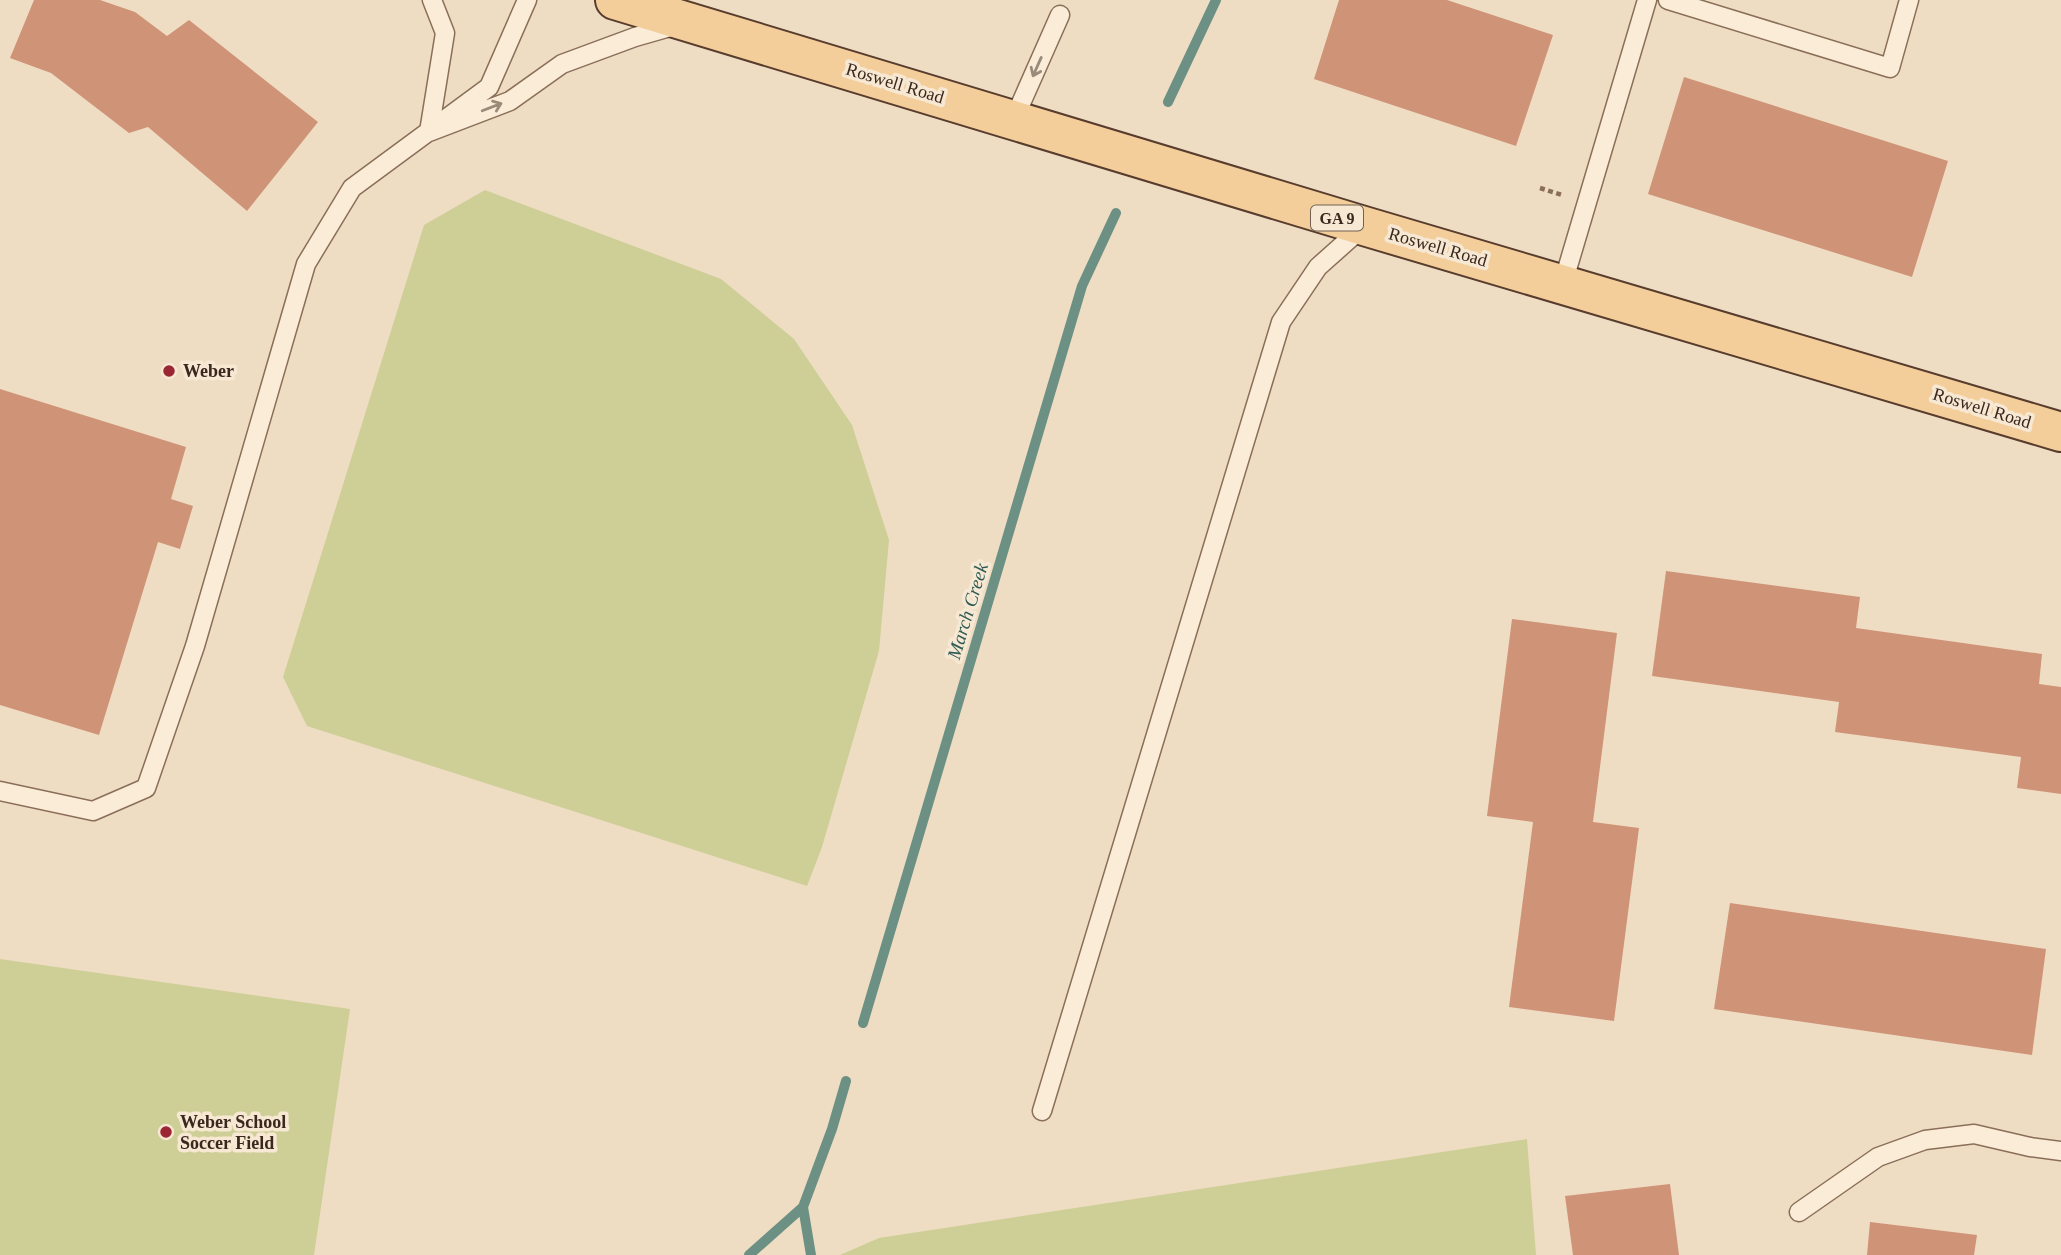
<svg xmlns="http://www.w3.org/2000/svg" width="2061" height="1255" viewBox="0 0 2061 1255" font-family="Georgia,serif">
  <style>
    .green { fill: #cece97 }
    .lines { fill: none; stroke-linecap: round; stroke-linejoin: round }
    .stream { stroke: #6c9184; stroke-width: 10 }
    .building { fill: #cf9378 }
    .lane-casing { stroke: #8a6e59; stroke-width: 21 }
    .primary-casing { stroke: #583d2e; stroke-width: 42 }
    .path { stroke: #8a6e59; stroke-width: 4.5; stroke-dasharray: 5 3.5; stroke-linecap: butt }
    .lane { stroke: #faecd7; stroke-width: 18 }
    .primary { stroke: #f4ce9a; stroke-width: 38 }
    .oneway { stroke: #9a8a7a }
    .poi-dot { fill: #9b2735; stroke: #f7e8d3; stroke-width: 2.5 }
    .labels { text-anchor: middle; stroke-width: 7; stroke-linejoin: round; paint-order: stroke }
    .shield { fill: #f7e8d3; stroke: #736254; stroke-width: 2 }
    .shield-label { font-size: 16px; font-weight: bold; fill: #3a281e }
    .street-label { font-size: 18px; fill: #3a281e; stroke: #f7e8d3 }
    .poi-label { font-size: 18px; font-weight: bold; fill: #3a281e; stroke: #f7e8d3; text-anchor: start }
    .water-label { font-size: 19px; font-style: italic; fill: #2d5a52; stroke: #f7e8d3 }
  </style>
  <rect width="100%" height="100%" fill="#efddc3"/>
  <path class="green" d="M485,190L721,279L794,339L852,425L889,540L879,651L822,847L807,886L307,726L283,677L424,225Z
    M0,959L350,1009L314,1255H0Z
    M1527,1139L1536,1255H840L879,1238Z"/>
  <g class="lines">
    <path class="stream" d="M1168,102L1216,0
      M863,1023L1082,286L1116,213
      M803,1207L811,1255
      M749,1255L803,1207L832,1129L846,1081"/>
  </g>
  <path class="building" d="M34,0H100L135,12L167,36L189,20L318,122L247,211L148,127L129,133L51,73L10,58Z
    M1339,0H1447L1553,35L1516,146L1314,79Z
    M1684,77L1948,161L1912,277L1648,194Z
    M0,389L186,447L171,499L193,506L180,549L158,542L99,735L0,705Z
    M1666,571L1860,597L1856,628L2042,654L2039,684L2061,687V794L2017,788L2021,757L1835,732L1839,702L1652,676Z
    M1512,619L1617,633L1593,822L1639,828L1614,1021L1509,1007L1533,822L1487,816Z
    M1730,903L2046,949L2032,1055L1714,1009Z
    M1670,1184L1679,1255H1573L1565,1196Z
    M1870,1222L1977,1235L1974,1255H1867Z"/>
  <g class="lines">
    <g class="lane-casing">
      <path id="lane" d="M432,0L445,33L429,132L510,101L562,64L635,37L670,27H675
        M1668,0L1890,68L1909,0
        M1014,119L1060,15
        M1563,283L1647,0
        M0,791L93,811L146,788L195,646L306,264L352,188L489,87L527,0
        M1042,1111L1281,322L1318,267L1364,226
        M1799,1212L1878,1157L1925,1140L1974,1134L2030,1147L2061,1151"/>
    </g>
    <g class="primary-casing">
      <path id="primary" d="M615,0L1364,226L2061,432"/>
    </g>
    <path class="path" d="M1540,188L1562,195"/>
    <use href="#lane" class="lane"/>
    <use href="#primary" class="primary"/>
  </g>
  <defs><path id="oneway-shaft" d="M-6 0H5M1.5-3L5.5 0L1.5 3" fill="none" stroke-width="1.6" stroke-linecap="round" stroke-linejoin="round" transform="scale(1.75)"/></defs>
  <g class="oneway">
    <use href="#oneway-shaft" transform="translate(1037 67) rotate(114)"/>
    <use href="#oneway-shaft" transform="translate(492 107) rotate(-21)"/>
  </g>
  <g class="poi-dot">
    <circle cx="169" cy="371" r="7"/>
    <circle cx="166" cy="1132" r="7"/>
  </g>
  <g class="labels">
    <rect class="shield" x="1311" y="205.5" width="52" height="25" rx="5"/>
    <g class="shield-label">
      <text x="1337" y="224">GA 9</text>
    </g>
    <g class="street-label">
      <text transform="translate(895 83) rotate(17)" y="6">Roswell Road</text>
      <text transform="translate(1438 247) rotate(16)" y="6">Roswell Road</text>
      <text transform="translate(1982 408) rotate(17)" y="6">Roswell Road</text>
    </g>
    <g class="poi-label">
      <text x="183" y="377">Weber</text>
      <text x="180" y="1128">Weber School<tspan x="180" dy="21">Soccer Field</tspan></text>
    </g>
    <g class="water-label">
      <text transform="translate(967 611) rotate(-73)" y="7">March Creek</text>
    </g>
  </g>
</svg>
